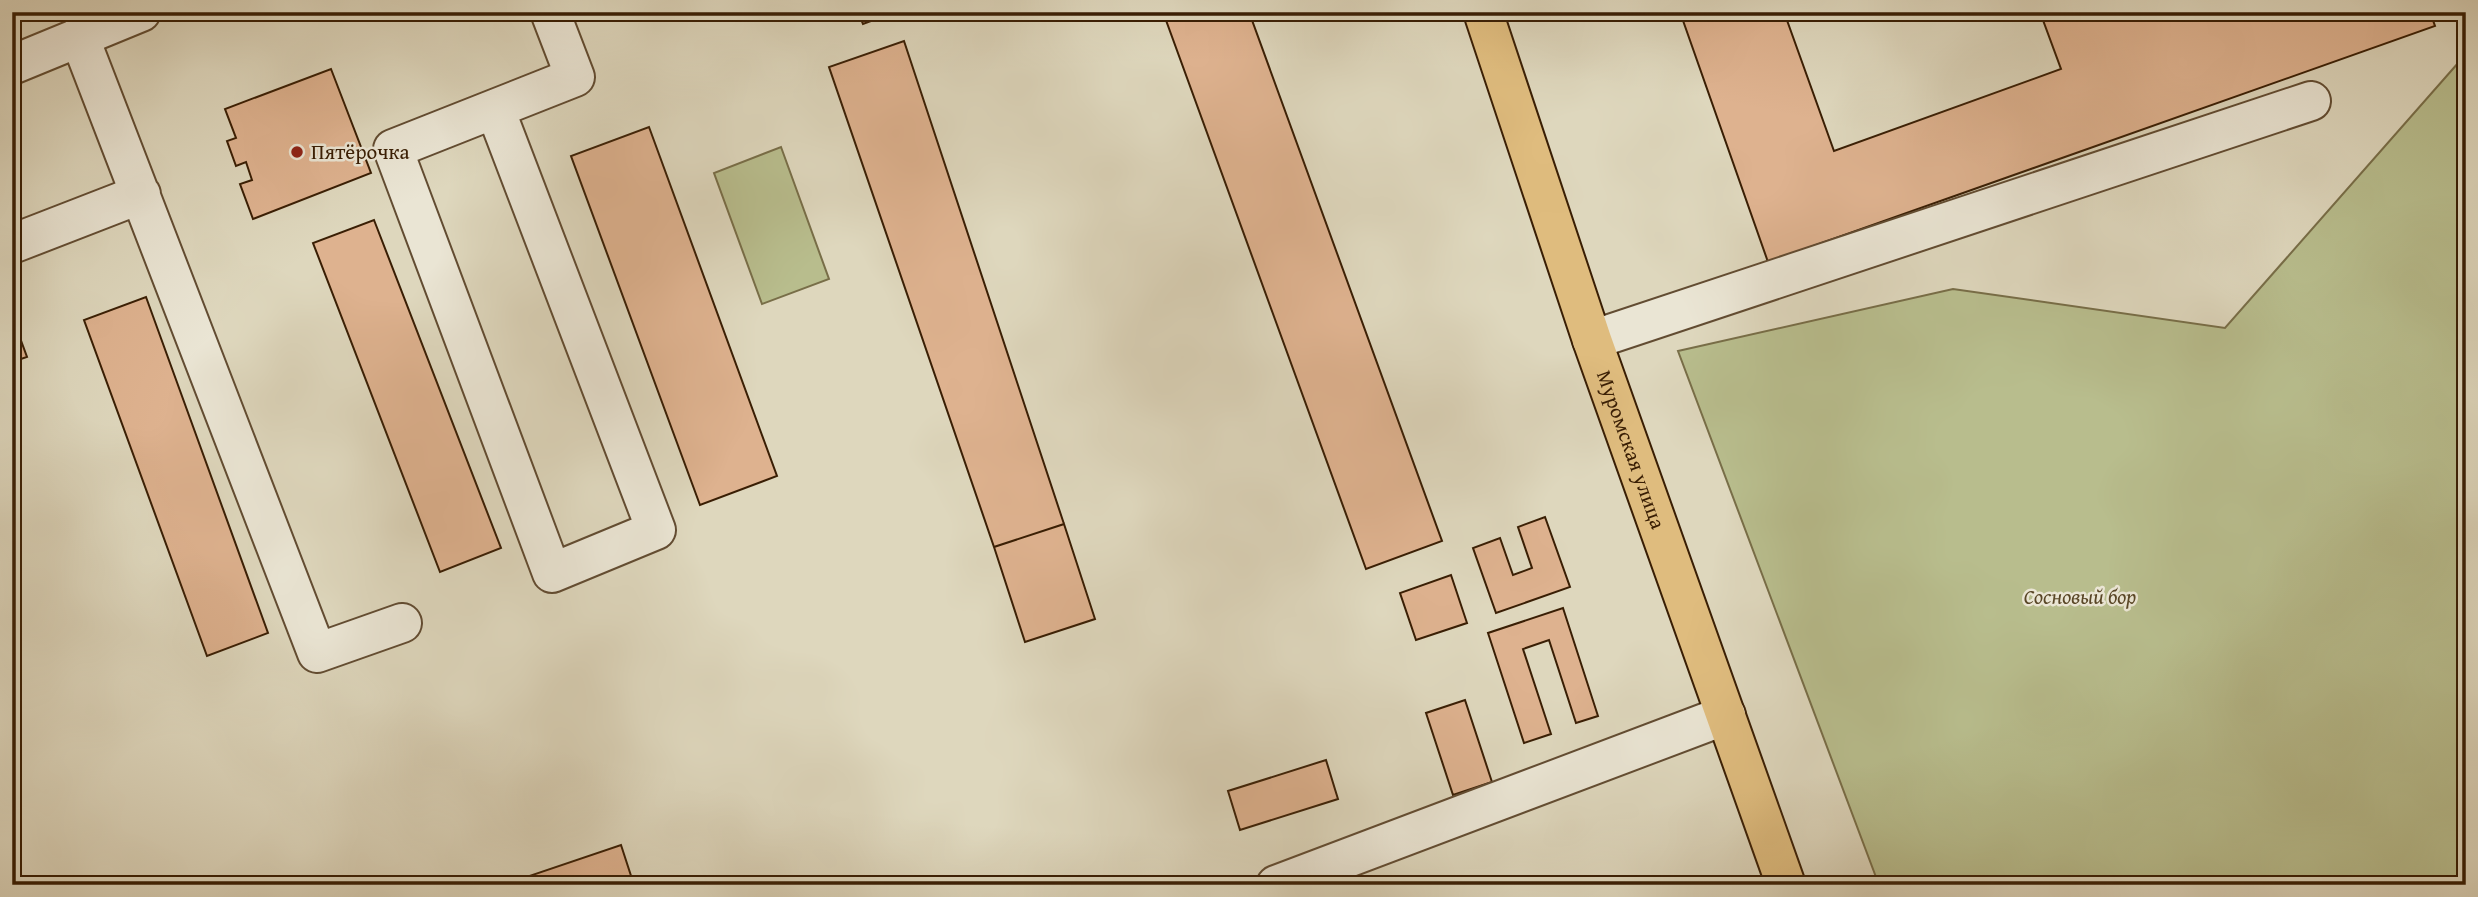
<svg xmlns="http://www.w3.org/2000/svg" width="2478" height="897" viewBox="0 0 2478 897" font-family="'Gentium Book Plus',serif">
  <style>
    .green { fill: #b8bd8d; stroke: #786e48; stroke-width: 2 }
    .building { fill: #deb28f; stroke: #391e04; stroke-width: 2 }
    .lines { fill: none; stroke-linecap: round; stroke-linejoin: round }
    .minor-casing { stroke: #624c32; stroke-width: 42 }
    .major-casing { stroke: #391e04; stroke-width: 42 }
    .minor { stroke: #eae5d4; stroke-width: 38 }
    .major { stroke: #dfbc7e; stroke-width: 38 }
    .poi-dot { fill: #8f2418; stroke: #eae5d4; stroke-width: 2.5 }
    .labels { text-anchor: middle; stroke-width: 5; stroke-linejoin: round; paint-order: stroke }
    .poi-label { font-size: 21px; fill: #391e04; stroke: #eae5d4; text-anchor: start }
    .street-label { font-size: 21px; fill: #391e04; stroke: #eae5d4 }
    .park-label { font-size: 21px; font-style: italic; fill: #594626; stroke: #eae5d4 }
  </style>
  <rect width="100%" height="100%" fill="#ded7bd"/>
  <filter id="stains"><feTurbulence type="fractalNoise" baseFrequency=".00286" numOctaves="4"/><feColorMatrix values="0 0 0 0 .2 0 0 0 0 .09 0 0 0 0 .02 0 0 0 .5 -.17"/></filter>
  <radialGradient id="worn" r=".72"><stop offset=".6" stop-color="#630" stop-opacity="0"/><stop offset="1" stop-color="#630" stop-opacity=".3"/></radialGradient>
  <path class="green" d="M2466,54V885H1879L1678,351L1953,289L2225,328Z
    M781,147L829,279L762,304L714,173Z"/>
  <path class="building" d="M858,12H895L863,24Z
    M1163,12H1249L1442,541L1366,569Z
    M1680,12H1784L1834,151L2061,69L2040,12H2430L2435,26L1768,262Z
    M904,41L1064,524L994,547L829,67Z
    M331,69L371,173L253,219L240,184L252,180L246,162L236,166L227,141L236,138L225,109Z
    M649,127L777,476L700,505L571,156Z
    M374,220L501,548L440,572L313,243Z
    M146,297L268,633L207,656L84,320Z
    M12,316L27,357L12,362Z
    M1545,517L1570,587L1496,613L1473,548L1500,538L1513,575L1532,568L1518,527Z
    M1064,524L1095,619L1025,642L994,547Z
    M1451,575L1467,623L1416,640L1400,593Z
    M1563,608L1598,716L1576,723L1549,640L1523,649L1551,734L1524,743L1488,633Z
    M1465,700L1492,782L1453,795L1426,713Z
    M1326,760L1338,799L1240,830L1228,791Z
    M621,845L634,885H503Z"/>
  <g class="lines">
    <g class="minor-casing">
      <path id="minor" d="M79,36L317,653L402,623
        M12,65L141,12
        M495,109L656,530L552,573L393,149L575,77L550,12
        M12,244L141,194
        M1592,340L2311,101
        M1276,885L1726,715"/>
    </g>
    <g class="major-casing">
      <g id="major">
        <path id="s1" d="M1483,12L1592,340L1786,885"/>
      </g>
    </g>
    <use href="#minor" class="minor"/>
    <use href="#major" class="major"/>
  </g>
  <circle class="poi-dot" cx="297" cy="152" r="7"/>
  <g class="labels">
    <g class="poi-label">
      <text x="311" y="159">Пятёрочка</text>
    </g>
    <g class="street-label">
      <text dy="7" stroke="none"><textPath href="#s1" startOffset="462">Муромская улица</textPath></text>
    </g>
    <g class="park-label">
      <text x="2080" y="604">Сосновый бор</text>
    </g>
  </g>
  <rect width="2478" height="897" fill="none" stroke="#ded7bd" stroke-width="42"/>
  <rect x="14" y="14" width="2450" height="869" fill="none" stroke="#391e04" stroke-width="3.5"/>
  <rect x="21" y="21" width="2436" height="855" fill="none" stroke="#391e04" stroke-width="2"/>
  <rect width="100%" height="100%" filter="url(#stains)"/>
  <rect width="100%" height="100%" fill="url(#worn)"/>
</svg>
